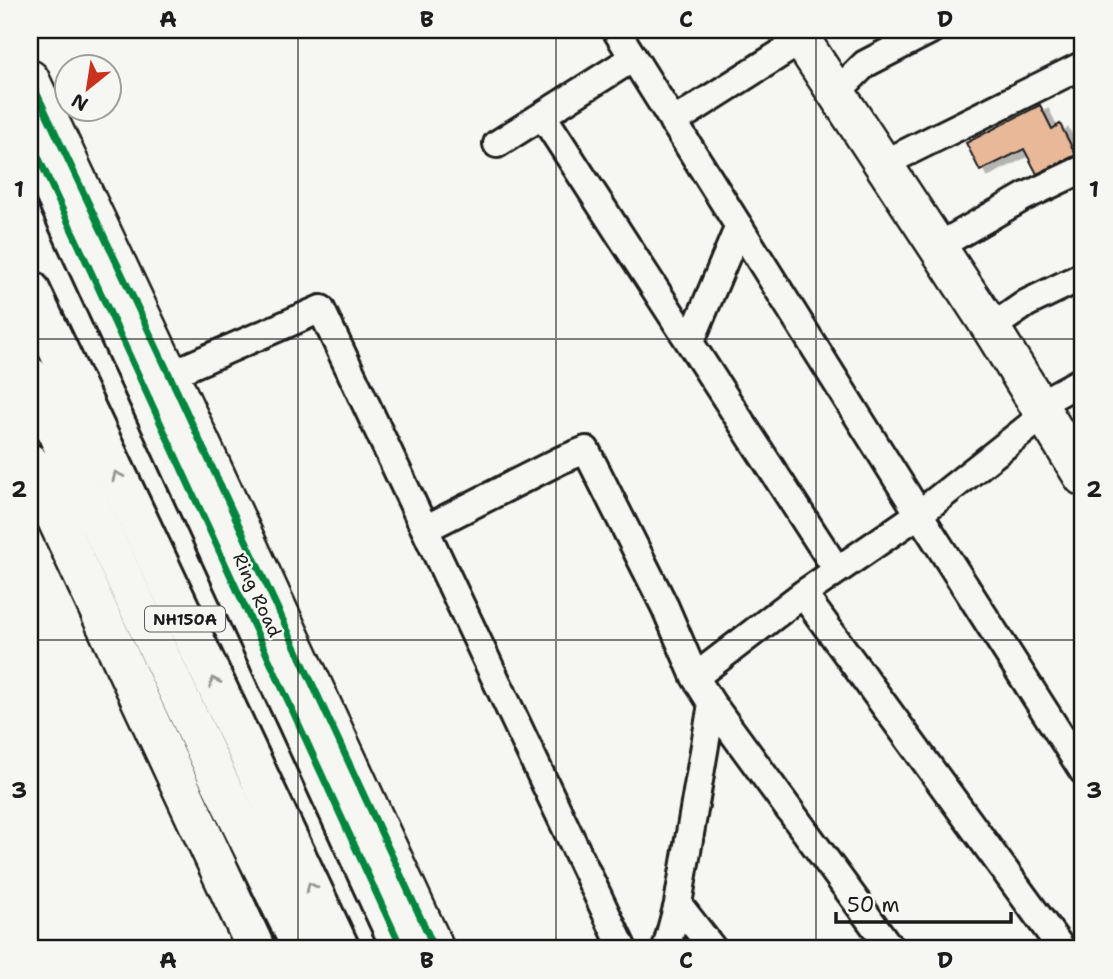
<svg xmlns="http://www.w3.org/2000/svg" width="1113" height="979" viewBox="0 0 1113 979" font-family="'Shantell Sans',sans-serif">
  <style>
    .building { fill: #e8b899; stroke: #1c1c1c; stroke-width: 2; filter: url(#shadow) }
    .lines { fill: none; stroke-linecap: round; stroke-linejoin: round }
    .street-casing { stroke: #1c1c1c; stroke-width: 32 }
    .secondary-casing { stroke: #1c1c1c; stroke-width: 42 }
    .highway-casing { stroke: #1c1c1c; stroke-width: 44 }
    .street { stroke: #f6f6f2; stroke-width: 26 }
    .secondary { stroke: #f6f6f2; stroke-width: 37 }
    .highway { stroke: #f6f6f2; stroke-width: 38 }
    .cycleway-casing { stroke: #f6f6f2; stroke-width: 11 }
    .cycleway { stroke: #00873e; stroke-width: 7 }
    .oneway { stroke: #949492 }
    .grid { fill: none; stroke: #1c1c1c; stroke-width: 2; stroke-opacity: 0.55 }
    .labels { text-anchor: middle; stroke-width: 5; stroke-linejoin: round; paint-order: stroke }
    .shield { fill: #f6f6f2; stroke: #5d5d5c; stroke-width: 2 }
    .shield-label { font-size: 16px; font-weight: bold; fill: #1c1c1c }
    .street-label { font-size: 18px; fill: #1c1c1c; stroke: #f6f6f2 }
    .neatline { fill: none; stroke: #1c1c1c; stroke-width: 2.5 }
    .grid-label { font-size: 23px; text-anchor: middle; font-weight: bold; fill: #1c1c1c }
  </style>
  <defs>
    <filter id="shadow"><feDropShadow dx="8" dy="4.5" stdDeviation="0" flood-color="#0004"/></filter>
  </defs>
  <rect width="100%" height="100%" fill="#f6f6f2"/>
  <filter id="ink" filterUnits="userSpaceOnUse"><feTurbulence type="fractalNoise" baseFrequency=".0143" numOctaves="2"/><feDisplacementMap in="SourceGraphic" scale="14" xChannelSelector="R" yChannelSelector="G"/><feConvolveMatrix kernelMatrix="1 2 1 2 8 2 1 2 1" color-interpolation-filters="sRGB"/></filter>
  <g filter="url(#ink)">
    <path class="building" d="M1040,105L1052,129L1060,124L1076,155L1037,174L1024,149L980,171L966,143Z"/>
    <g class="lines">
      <g class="street-casing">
        <path id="street" d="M616,30L919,514L1083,771
          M836,93L865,64L931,30
          M543,116L837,570
          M673,122L802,40
          M497,144L633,58
          M883,164L1083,65
          M937,247L1024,197L1083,169
          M991,328L1027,303L1083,276
          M690,343L739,226
          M153,382L321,309L623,949
          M1039,404L1083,380
          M425,529L561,460L586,450L665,607L695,677
          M803,594L1062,949
          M678,904L713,949
          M666,949L678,904L712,704
          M891,949L712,704L695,677L803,594L919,514L1045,414"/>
      </g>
      <g class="secondary-casing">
        <path id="secondary" d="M795,30L991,328L1083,477
          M30,79L169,374L435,949
          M30,376L217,776L302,949
          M30,463L256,949"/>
      </g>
      <g class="highway-casing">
        <path id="highway" d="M30,139L402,949
          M30,290L340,949"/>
      </g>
      <use href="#street" class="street"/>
      <use href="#secondary" class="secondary"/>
      <use href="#highway" class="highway"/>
      <g class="cycleway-casing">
        <path id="cycleway" d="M30,79L169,374L435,949
          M30,139L402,949"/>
      </g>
      <use href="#cycleway" class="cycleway"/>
    </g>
    <defs><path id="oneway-chevron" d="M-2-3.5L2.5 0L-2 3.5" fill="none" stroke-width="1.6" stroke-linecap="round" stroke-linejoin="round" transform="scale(1.75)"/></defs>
    <g class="oneway">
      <use href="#oneway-chevron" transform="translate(117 476) rotate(-115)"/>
      <use href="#oneway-chevron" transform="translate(214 682) rotate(-115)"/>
      <use href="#oneway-chevron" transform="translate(311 887) rotate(-115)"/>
    </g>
  </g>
  <path class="grid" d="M298,30V949M556,30V949M816,30V949M30,339H1083M30,640H1083"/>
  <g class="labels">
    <rect class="shield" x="145" y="606.5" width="80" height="25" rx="5"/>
    <g class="shield-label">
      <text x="185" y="625">NH150A</text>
    </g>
    <g class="street-label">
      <text transform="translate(257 595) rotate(65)" y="6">Ring Road</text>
    </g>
  </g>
  <rect width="1113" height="979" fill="none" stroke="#f6f6f2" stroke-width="77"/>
  <g transform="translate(88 88) rotate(210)"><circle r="33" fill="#f6f6f2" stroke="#9f9f9c" stroke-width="2"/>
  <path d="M0-5L12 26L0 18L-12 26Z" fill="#c8321e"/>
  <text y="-10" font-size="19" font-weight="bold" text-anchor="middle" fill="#1c1c1c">N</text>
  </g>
  <path d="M836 912v10h175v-10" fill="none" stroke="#1c1c1c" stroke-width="3.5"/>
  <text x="847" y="912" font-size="21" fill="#1c1c1c" stroke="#f6f6f2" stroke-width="5" paint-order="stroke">50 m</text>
  <rect x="38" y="38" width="1036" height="902" class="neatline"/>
  <g class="grid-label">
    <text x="168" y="27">A</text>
    <text x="427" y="27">B</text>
    <text x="686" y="27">C</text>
    <text x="945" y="27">D</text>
    <text x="19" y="197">1</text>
    <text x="1094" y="197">1</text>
    <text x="19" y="497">2</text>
    <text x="1094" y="497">2</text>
    <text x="19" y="798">3</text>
    <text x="1094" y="798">3</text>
    <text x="168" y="968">A</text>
    <text x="427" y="968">B</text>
    <text x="686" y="968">C</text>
    <text x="945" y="968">D</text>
  </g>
</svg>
